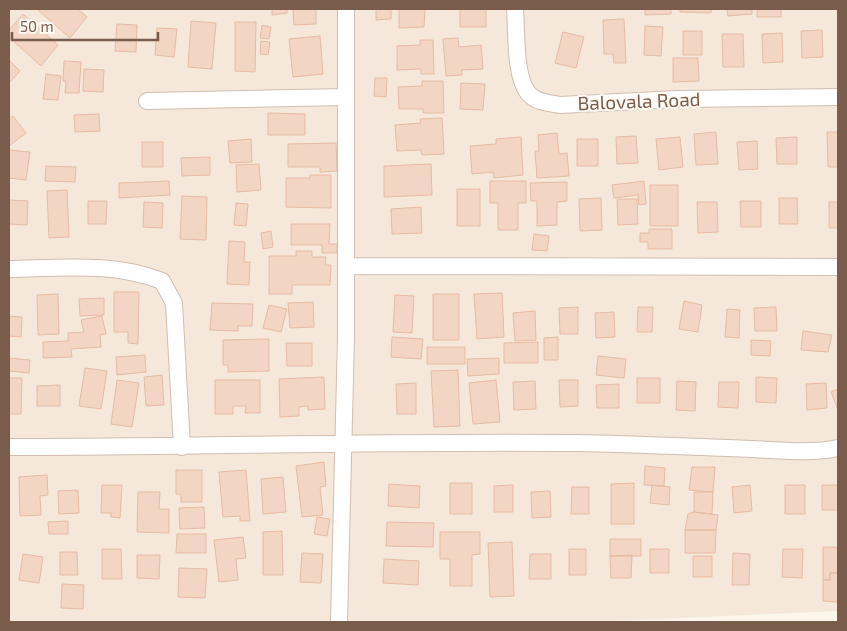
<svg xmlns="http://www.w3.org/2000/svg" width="847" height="631" viewBox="0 0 847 631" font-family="'Exo 2',sans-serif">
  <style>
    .residential { fill: #f5e8da }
    .building { fill: #f3d5c3; stroke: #e6bba3 }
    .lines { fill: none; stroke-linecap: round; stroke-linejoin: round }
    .street-casing { stroke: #d1beb0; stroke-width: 18 }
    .street { stroke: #fff; stroke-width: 16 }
    .labels { text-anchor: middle; stroke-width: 4; stroke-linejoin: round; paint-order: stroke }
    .street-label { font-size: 19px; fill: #7a5c4d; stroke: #fffaf3 }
  </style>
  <rect width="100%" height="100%" fill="#fdf6ec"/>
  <path class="residential" d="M9,9H838V611L593,622H9Z"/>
  <path class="building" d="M37,9H78L87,17L70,38Z
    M272,9H287V13L272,15Z
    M293,9H316V24L294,25Z
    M376,9H391V19L376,20Z
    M399,9H425L424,27L399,28Z
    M460,9H486V27H460Z
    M645,9H671V14L645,15Z
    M680,9H711V13L680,12Z
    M727,9H752V14L728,16Z
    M757,9H781V17H757Z
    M23,14L58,45L41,66L9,37V30Z
    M624,19L626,63H614L613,54H604L603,20Z
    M191,21L216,23L212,69L188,67Z
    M235,22H256L255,72L235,71Z
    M117,24L137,25L136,52L115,51Z
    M262,25L271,27L269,39L260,38Z
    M645,26L663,27L661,56L644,55Z
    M157,28L177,29L174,57L155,55Z
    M822,30L823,57L802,58L801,31Z
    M683,31H702V55H683Z
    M563,32L584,37L576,68L555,63Z
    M782,33L783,62L763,63L762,34Z
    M722,34H743L744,67H723Z
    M320,36L323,74L293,77L289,39Z
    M458,38L459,47L481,45L483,69L462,70V75L446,76L443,39Z
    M420,40H433L434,74H421V69L397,70V46L420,45Z
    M261,41L270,42L268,55L260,54Z
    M673,58H698L699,81L673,82Z
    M9,60L20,71L9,83Z
    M64,61L81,62L79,93H65L66,81H63Z
    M84,69L104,70L103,92L83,91Z
    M46,74L61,76L58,100L43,99Z
    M375,78H387L386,97L374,96Z
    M422,81H443L444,113H423V109H399L398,87L422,86Z
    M461,83L485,84L483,110L460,109Z
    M268,113L305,114V135H268Z
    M99,114L100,131L75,132L74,115Z
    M13,116L26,133L9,146V119Z
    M442,118L444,154L422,155L421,150L397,151L395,125L421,123L420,119Z
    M716,132L718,164L696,165L694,134Z
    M827,132H838V167H828Z
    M557,133L559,154L567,153L569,176L537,178L535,151H539L538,135Z
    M636,136L638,163L617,164L616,137Z
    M521,137L523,175L494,178L493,172L472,174L470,146L496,144V139Z
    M680,137L683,167L659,170L656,139Z
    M797,137V164H777L776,138Z
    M251,139L252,162L230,163L228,141Z
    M577,139H598V166H577Z
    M757,141L758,169L739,170L737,142Z
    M142,142H163V167H142Z
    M336,143L337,171L320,172V167H288V144Z
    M9,150L30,152L26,180L9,178Z
    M210,157V175L182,176L181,158Z
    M259,164L261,190L237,192L236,165Z
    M431,164L432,195L384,197V166Z
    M46,166L76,167L75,182L45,181Z
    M310,175H331V208L286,207V178H310Z
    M169,181L170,195L119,198V183Z
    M490,181H526V203H518V230H498V203H490Z
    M644,181L646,204L639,205L638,195L614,198L612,185Z
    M567,182V201L557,202V225L537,226V201H531L530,183Z
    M650,185H678V226H650Z
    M457,189H480V226H457Z
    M67,190L69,237L49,238L47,191Z
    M182,196L207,197L206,240L180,239Z
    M601,198L602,230L580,231L579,199Z
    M779,198H797L798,224H779Z
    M617,199H637L638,224L618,225Z
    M9,200L28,201L27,225L9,224Z
    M88,201H107L106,224H88Z
    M740,201H761V227H741Z
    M144,202L163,203L162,228L143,227Z
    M697,202H717L718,232L698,233Z
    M829,202H838V228H829Z
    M236,203L248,204L246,226L234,225Z
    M421,207L422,233L392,234L391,209Z
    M291,224H330L329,244H337V253H322V245H291Z
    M649,229H672V249H648V242H640V233H649Z
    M271,231L273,247L263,249L261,233Z
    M534,234L549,236L547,251L532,250Z
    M229,241L245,242L244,262H250L249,285L227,284Z
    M296,251H312V257H326L325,265H331L330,285H292V294H269V256H296Z
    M114,292H139L138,344L128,343V332H114Z
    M502,293L504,337L477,339L474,294Z
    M58,294L59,334L38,335L37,295Z
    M433,294H459V340H433Z
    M395,295L414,296L412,333L393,332Z
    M104,298V315L80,316L79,299Z
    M684,301L702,305L698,332L679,329Z
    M313,302L314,327L290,328L288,303Z
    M212,303L253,304L252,326H238V331L210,330Z
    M269,305L287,309L281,332L263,328Z
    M578,307V334H560L559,308Z
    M638,307H653L652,332H637Z
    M776,307L777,331H755L754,308Z
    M727,309L740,310L739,338L725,337Z
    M535,311L536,340L515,341L513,313Z
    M614,312L615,337L596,338L595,313Z
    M9,316L22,317L21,337L9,336Z
    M102,316L106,334L100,335L101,347L71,349L72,357L43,358V342L68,341V333L84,332L81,320Z
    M803,331L832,335L828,352L801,350Z
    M392,337L423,339L421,359L391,357Z
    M558,337V360H544V338Z
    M269,339V371L228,372V365H223V340Z
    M751,340L771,341L770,356L751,355Z
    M538,342V363H504V343Z
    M286,343H312V366H287Z
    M427,347H465V364H427Z
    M145,355L146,372L117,375L116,357Z
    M598,356L626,359L624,378L596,375Z
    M9,358L30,360L29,373L9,371Z
    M499,358V374L468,376L467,359Z
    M85,368L107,371L101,409L79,406Z
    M458,370L460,426L434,427L431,371Z
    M162,375L164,405L146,406L144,377Z
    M324,377L325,409L308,410V406L299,407V416L280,417L279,379Z
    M756,377L777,378L776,403L756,402Z
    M9,378H22L21,414H9Z
    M637,378H660V403H637Z
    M117,380L139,383L132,427L111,424Z
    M215,380H260V413H245L246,406H233V414H215Z
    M496,380L500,422L473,424L469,383Z
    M559,380H578V406L560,407Z
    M535,381L536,409L514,410L513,382Z
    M677,381L696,382L695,411L676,410Z
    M719,382H739L738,408L718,407Z
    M416,383V414H397L396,384Z
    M826,383L827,408L807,410L806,384Z
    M619,384V408H597L596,385Z
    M60,385V406H37V386Z
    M838,389V410L831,392Z
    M324,462L326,486L320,487L323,515L302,517L296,466Z
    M645,466L665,468L664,486L644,485Z
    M692,467H715L713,492L689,490Z
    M176,470H202V502H181V494H176Z
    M246,470L250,521H240V516L223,517L219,472Z
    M47,475L48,495L40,496L41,515L20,516L19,477Z
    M283,477L286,512L263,514L261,479Z
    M450,483H472V514H450Z
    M634,483V524H611V484Z
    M389,484L420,486L419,508L388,506Z
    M102,485H122L120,518L111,517V513H101Z
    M513,485V512H494V486Z
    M652,485L670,487L669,505L650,503Z
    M750,485L752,511L734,513L732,487Z
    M785,485H805V514H785Z
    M822,485H838V510H822Z
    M572,487H589V514H571Z
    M78,490L79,513L59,514L58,491Z
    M550,491L551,517L532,518L531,492Z
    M138,492H160L159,509H169V533L137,532Z
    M694,492H713L712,514L694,512Z
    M204,507L205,528L180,529L179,508Z
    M694,512L718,515L716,530H685L688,514Z
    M317,517L330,519L327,536L314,534Z
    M68,521V534H49L48,522Z
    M387,522L434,523L433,547L386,546Z
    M685,530H716L715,553H685Z
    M282,531L283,575H263V532Z
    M440,532H480V554L472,555V586H450V559H440Z
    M177,534H206V553H176Z
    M243,537L246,558L236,559L238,580L219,582L214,540Z
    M610,539H641V556H610Z
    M512,542L514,596L490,597L488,543Z
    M823,547H838V573H830V580H823Z
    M102,549H121L122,579H102Z
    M569,549H586V575H569Z
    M650,549H669V573H650Z
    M783,549H803L802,578L782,577Z
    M60,552H77L78,575H60Z
    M302,553L323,554L321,583L300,582Z
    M733,553L750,554L749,585H732Z
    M23,554L43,557L39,583L19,580Z
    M530,554H551V579H529Z
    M137,555H160L159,579L137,578Z
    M632,555L631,578H611L610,556Z
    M693,556H712V577H693Z
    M384,559L419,561L418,585L383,583Z
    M179,568L207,569L205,598L178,597Z
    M830,573H838V602L823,601V580H830Z
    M62,584L84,585L83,609L61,608Z"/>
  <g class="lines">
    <g class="street-casing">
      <path id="street" d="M515,9C517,32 514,74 528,93C535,102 549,103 560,105L677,99L838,97
        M147,101L346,97
        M346,266L838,267
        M9,269C61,268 113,262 162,281L174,303L182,447
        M9,447C198,447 387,441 576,443C634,444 693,447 751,449C779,450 811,454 838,448
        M339,622L346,336V9"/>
    </g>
    <use href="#street" class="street"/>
  </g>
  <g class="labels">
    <g class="street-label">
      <text transform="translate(639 101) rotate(-2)" y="7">Balovala Road</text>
    </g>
  </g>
  <rect width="847" height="631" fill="none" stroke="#7a5c4d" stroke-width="20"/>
  <path d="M12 32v8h146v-8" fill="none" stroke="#7a5c4d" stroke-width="2.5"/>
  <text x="20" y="32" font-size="15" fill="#7a5c4d" stroke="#fffaf3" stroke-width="4" paint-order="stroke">50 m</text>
</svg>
